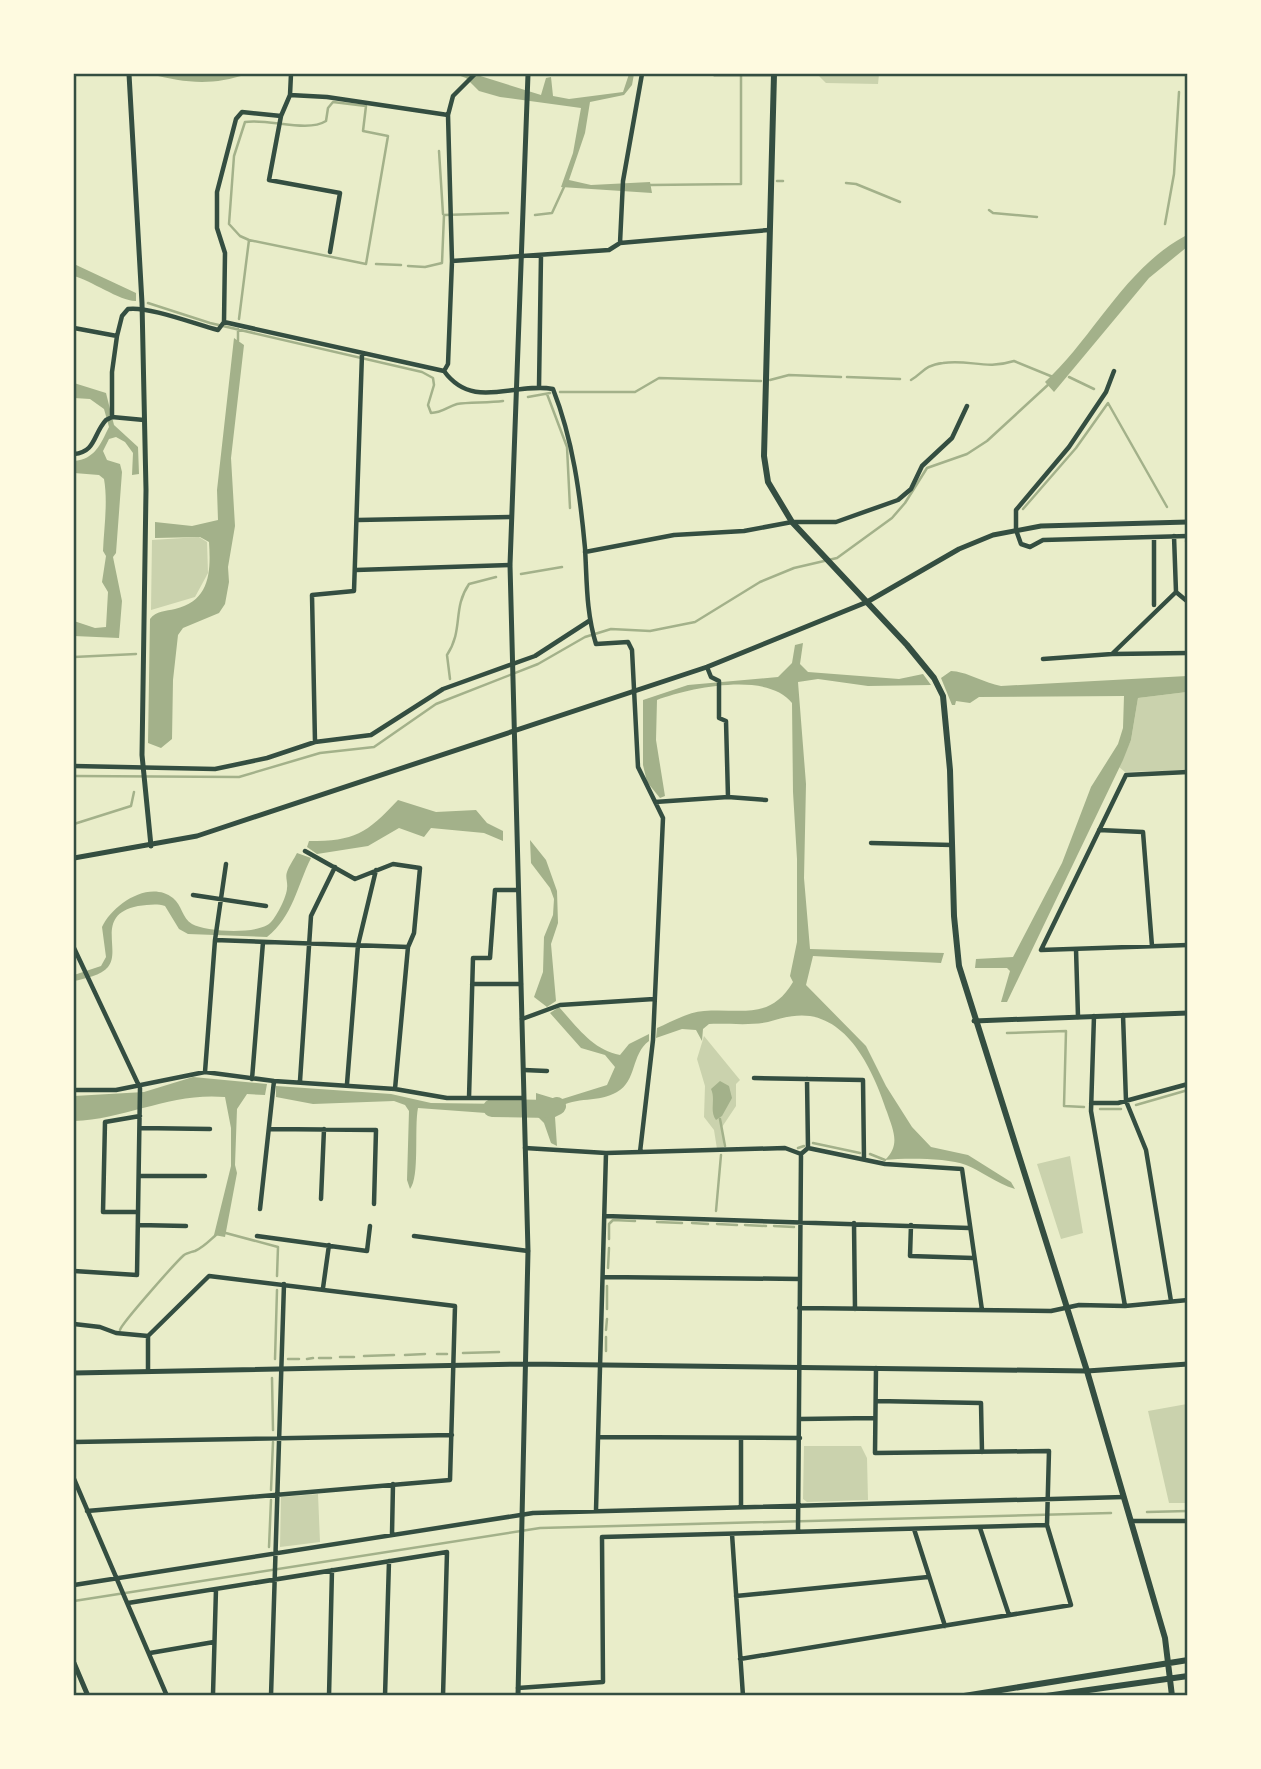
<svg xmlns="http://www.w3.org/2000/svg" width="1261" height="1769" viewBox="0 0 1261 1769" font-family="Raleway,sans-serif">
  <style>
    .green { fill: #cad2ad }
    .water { fill: #a3b18a }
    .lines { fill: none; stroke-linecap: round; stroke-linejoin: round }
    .stream { stroke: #a3b18a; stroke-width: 2.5 }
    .river { stroke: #a3b18a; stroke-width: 18 }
    .minor { stroke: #344e41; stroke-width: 4.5 }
    .tertiary { stroke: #344e41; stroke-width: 5 }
    .secondary { stroke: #344e41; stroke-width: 6 }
    .neatline { fill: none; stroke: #344e41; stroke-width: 2.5 }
  </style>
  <rect width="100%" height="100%" fill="#e9edc9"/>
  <path class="green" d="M817,74H879L878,84L826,83Z
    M199,537L207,542L208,573L195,597L151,610L152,540Z
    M1187,692V770L1125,772L1119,767L1131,740L1138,698Z
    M704,1036L740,1080L736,1084V1106L722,1127L724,1149H717L714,1130L704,1117L705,1086L697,1059Z
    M1070,1156L1083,1233L1061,1239L1037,1164Z
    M1187,1404V1503H1169L1148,1411Z
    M804,1446H861L867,1458L868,1500L807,1502L803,1499Z
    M318,1494L320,1542L280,1547L281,1497Z"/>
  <path class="water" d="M150,74H247C212,86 185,83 150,74Z
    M455,74H474L541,95L546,78L551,77L553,96L569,99L623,92L629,74H634L632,85L624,95L590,102L585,133L569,180L591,185L650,182L652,193L561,187L573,153L581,108L500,97L479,91L466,78Z
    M1185,236L1187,237V247L1149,278L1054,392L1045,382C1093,338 1125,268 1185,236Z
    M74,264L136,293V301C122,302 90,280 74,276Z
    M234,338L244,345L231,458L235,526L228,567L229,582L225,604L219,613L183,628L178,635L173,680L172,739L161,748L148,743L150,619C156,611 166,611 175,609C210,601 211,572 209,542L200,537L155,538V522L192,526L218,520L217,490Z
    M74,383L106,393L114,425L138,447L139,474L132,475L133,453L125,442L116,437L109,439L103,451L107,460L120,464L122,472L116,553L113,557L122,601L119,638L74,636V621L95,628L106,627L108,592L102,582L106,556L103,551C104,528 108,502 104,479L99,475L74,473V461C95,459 100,445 109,427L104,409L90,399L74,398Z
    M803,643L800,664L808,672L899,679L923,674L931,685L868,686L818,679L798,682L806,784L804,878L810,949L944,953L941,963L813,956L806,985L866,1046L886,1086L912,1127L931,1147L968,1155L1011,1182L1015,1189C995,1183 982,1171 966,1165C947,1158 906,1158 885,1160C901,1145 893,1130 887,1112C875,1076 853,1023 810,1016C795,1014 781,1018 768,1022C750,1026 727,1023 709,1024L703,1029L702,1041L696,1030L682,1029L656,1038L657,1028C671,1022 688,1012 704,1011C741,1008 770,1021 793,982L790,976L797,942V859L793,792L792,703C767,671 690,688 657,700L656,740L665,796L660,798L647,782L643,765V700L688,685L778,677L792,663L795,645Z
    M951,671C965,671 985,683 1001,686L1187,676V692L1138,698L1131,740L1123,760L1007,1002H1001L1010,971L1007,968H975L976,959L1013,957L1062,863L1091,787L1118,744L1123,728L1124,696L979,697L970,703L956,701L955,705H952L941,678Z
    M398,800L436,812L476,810L487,823L503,831V841L484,833L431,828L424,837L399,828L368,846L317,854L307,847L309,841C355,841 366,834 398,800Z
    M530,840L546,860L557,891L558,923L551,944L556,1001L547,1007L534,997L543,972L544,937L553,915L554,899L550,888L531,863Z
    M297,853L311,858C297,886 293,916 267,937L188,934L179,929L165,906C156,903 148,905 138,906C94,915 122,950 108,967C102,975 84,979 74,981V975L101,966L106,957L102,927C112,905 149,879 173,898C182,905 182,918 192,924C206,932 260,935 271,922C277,916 287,896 287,888C288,883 285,877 287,872C289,866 294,859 297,853Z
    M559,1007C577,1027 593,1050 620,1055L629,1044L649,1034V1041C631,1054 637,1081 617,1092C599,1103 576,1096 558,1108L555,1117L557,1146L551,1143L544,1123L536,1115V1093L559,1100L607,1085L615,1067L605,1055L581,1048L550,1013Z
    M193,1077L267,1084L265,1095L247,1094L237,1109L235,1165L237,1173L225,1237L214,1235L231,1166V1128L225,1097C172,1092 126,1119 74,1121V1096L144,1092Z
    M720,1081L729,1086L732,1098L722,1116L716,1120C709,1111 716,1099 711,1089Z
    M276,1086L391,1094L431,1103L507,1104L513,1105V1115L418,1108C414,1128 420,1177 410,1189L407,1180L409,1111L405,1105L394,1101L313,1104L276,1097Z"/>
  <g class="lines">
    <path class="stream" d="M333,102L366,106L363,131L388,136L366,264L249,240L240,236L229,224L234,156L245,122C268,118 307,133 326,121L328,108Z
      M439,151L443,214
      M777,181H783
      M846,183L856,184L900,202
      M650,185L741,184V75
      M989,210L993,213L1037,217
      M535,215L552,213L564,187
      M1165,224L1174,174L1179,92
      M376,264L401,265
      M408,266L425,267L442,263L444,215L508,213
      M148,303L210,323L422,372L433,378L434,385L428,405L431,413C442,413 447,407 457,404C468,402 489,403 503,401
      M239,319L249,240
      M238,329V341
      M847,377L900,379
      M1069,377L1094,389
      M770,380L789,375L841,377
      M911,380C922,374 924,365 943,363C969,359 986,370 1014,361L1053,377
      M560,392H635L659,378L761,381
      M547,394L567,447L570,508
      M528,397L550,393
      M1023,509L1076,448L1108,403L1167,507
      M1186,541L1188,544
      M521,574L562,567
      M74,657L136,654
      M450,679L447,655C464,629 452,609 469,584L496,577
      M74,776L239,777L320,753L374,747L436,704L538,664L585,637L611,629L650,631L695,622L760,582L794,568L837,558L892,518L905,503L927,468L967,454L987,441L1050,383
      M74,824L131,806L134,792
      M1007,1033L1066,1031L1064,1106L1084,1107
      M1136,1105L1188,1090
      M1100,1109H1121
      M720,1119L725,1146
      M813,1143L860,1153
      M798,1148L804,1146
      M870,1154L885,1160
      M716,1211L721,1155
      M657,1222L682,1223
      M692,1223L708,1224
      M717,1224L737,1225
      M745,1225L766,1226
      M774,1226L794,1227
      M222,1232L278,1247L277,1276
      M609,1239V1224L613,1220L635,1221
      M608,1268L609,1248
      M607,1309V1286
      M120,1330C121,1324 176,1262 184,1255C185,1254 194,1251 195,1251C204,1247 210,1240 217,1234
      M606,1330L607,1319
      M606,1351V1337
      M463,1353L499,1352
      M437,1354H447
      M405,1355L425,1354
      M364,1356L394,1355
      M340,1357H354
      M319,1358H331
      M275,1359L277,1290
      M288,1359H299
      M307,1359L313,1358
      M272,1378L273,1430
      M271,1490L273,1442
      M1147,1512L1188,1511
      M269,1547L271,1500
      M74,1601L540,1528L1111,1513"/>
    <path class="river" d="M492,1108L551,1109L557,1106"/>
    <path class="minor" d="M475,74L453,96L448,115L452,261L609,250L620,243L769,230
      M714,74H774
      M290,95L327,97L448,115
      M281,116L269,180L340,193L330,252
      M620,243L623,181L642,74
      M452,261L448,364L444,371C473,411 513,382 553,389C573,440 580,494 585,548C587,581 586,612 596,644L628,642L632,650L638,767L663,818L653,1040L640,1152
      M224,322L444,371
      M74,328L117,336L122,316L128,309C148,306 195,324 218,330L224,322L225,253L217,228V192L236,119L242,112L281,116L290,95L291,74
      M1114,371L1106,392L1069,447L1016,510V530L1021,544L1030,547L1043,540L1188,536
      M539,387L541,255
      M112,417V372L117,336
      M74,454C96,452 93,434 106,420L112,417L144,420
      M358,520L510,517
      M585,552L674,535L744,531L792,522H836L898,500L911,489L922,466L952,438L967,406
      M356,570L510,565
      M1176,592L1188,602
      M1154,605V537
      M1113,654L1188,653
      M1043,659L1112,654L1176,592L1174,536
      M707,667L711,677L719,681V718L726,721L728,797
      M315,742L312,595L354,591L362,354
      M74,766L215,769L267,758L315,742L371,735L443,689L535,656L589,621
      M1188,772L1126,775L1041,950L1188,945
      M655,802L728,797L766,800
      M1099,830L1143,832L1152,946
      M871,843L952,845
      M305,851L355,879L393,864L420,868L414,933L408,947
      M193,895L266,906
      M215,940L226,864
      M74,948L140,1088L137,1275L74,1271
      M1076,949L1078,1017
      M472,984H521
      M1123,1015L1126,1101L1146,1150L1171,1301
      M1094,1016L1091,1111L1125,1306L1188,1300
      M522,1019L560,1005L654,999
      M524,1070L547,1071
      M205,1072L215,940L408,947L395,1089
      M754,1078L863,1080L864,1159
      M252,1079L263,942
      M807,1079L808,1148
      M300,1081L311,916L335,867
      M347,1084L358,945L376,870
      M74,1090H116L205,1072L274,1081L395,1089L447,1098H523
      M469,1098L473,958H490L495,890H518
      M1091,1103H1118L1188,1084
      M140,1128L210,1129
      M269,1129L376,1130L374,1204
      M525,1148L606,1153L785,1148L801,1154
      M801,1154L808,1148L885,1164L962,1169L982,1310
      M139,1176H205
      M321,1199L324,1129
      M260,1209L274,1081
      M138,1212H103L105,1122L140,1116
      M605,1216L969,1228
      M854,1223L855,1309
      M138,1225L186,1226
      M911,1225L910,1256L973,1258
      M257,1236L367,1251L370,1226
      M414,1236L528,1251
      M603,1277L800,1279
      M323,1288L329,1245
      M799,1308L1051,1311L1079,1305L1125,1306
      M74,1324L100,1327L116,1333L148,1336
      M876,1401L981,1403L982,1452
      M800,1419L874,1418
      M599,1437L800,1438
      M74,1442L452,1435
      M74,1479L167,1696
      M741,1506V1438
      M596,1510L606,1153
      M87,1511L450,1480L455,1306L209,1276L148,1336V1371
      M1131,1521H1188
      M980,1528L1009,1615
      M914,1529L945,1626
      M798,1531L801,1154
      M392,1534L393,1484
      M732,1534L743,1696
      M74,1585L533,1513L1124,1497
      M736,1596L928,1577
      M128,1603L447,1552L443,1696
      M150,1653L214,1642
      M740,1659L1071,1605L1047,1525L1049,1451L875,1453L876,1368
      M518,1688L603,1682L602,1537L1047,1525
      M207,1696L213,1694L216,1589
      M271,1696L284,1284
      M329,1696L332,1570
      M385,1696L389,1561"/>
    <path class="tertiary" d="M129,74L142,303L146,490L142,755L151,846
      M74,858L197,836L707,667L867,602L959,549L993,535L1041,526L1188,522
      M974,1021L1188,1013
      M74,1373L526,1364L1087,1371L1188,1364
      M74,1663L88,1696
      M518,1696L528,1251L510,565L528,74"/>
    <path class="secondary" d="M774,74L764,456L768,482L792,522L907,645L934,678L943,696L950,770L954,916L959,966L1087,1371L1165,1638L1172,1696
      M964,1696L1188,1660
      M1046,1696L1188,1676"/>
  </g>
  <rect width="1261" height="1769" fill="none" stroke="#fefae0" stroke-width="150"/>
  <rect x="75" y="75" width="1111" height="1619" class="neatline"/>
</svg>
